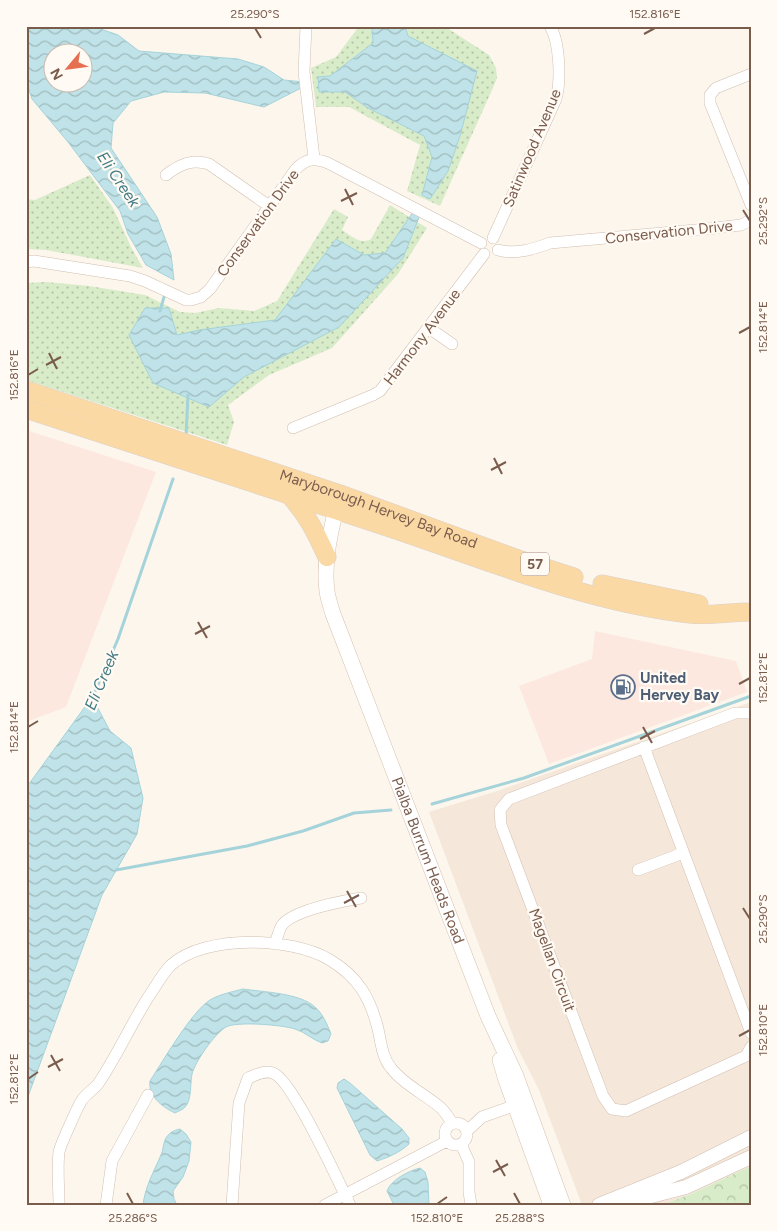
<svg xmlns="http://www.w3.org/2000/svg" width="777" height="1231" viewBox="0 0 777 1231" font-family="Figtree,sans-serif">
  <style>
    .residential { fill: #f5e8da }
    .commercial { fill: #fde8e0 }
    .forest { fill: url(#forest-crowns) }
    .park { fill: url(#park-dots) }
    .water { fill: url(#water-waves); stroke: #a5d3da; fill-rule: evenodd }
    .lines { fill: none; stroke-linecap: round; stroke-linejoin: round }
    .stream { stroke: #a5d3da; stroke-width: 3 }
    .minor-casing { stroke: #d1beb0; stroke-width: 12 }
    .tertiary-casing { stroke: #d1beb0; stroke-width: 15 }
    .secondary-casing { stroke: #d6c0b0; stroke-width: 16 }
    .primary-casing { stroke: #dad1cd; stroke-width: 19 }
    .minor { stroke: #fff; stroke-width: 11 }
    .tertiary { stroke: #fff; stroke-width: 14 }
    .secondary { stroke: #fff; stroke-width: 15 }
    .primary { stroke: #fbd9a5; stroke-width: 18 }
    .ticks { fill: none; stroke: #7a5c4d; stroke-width: 2 }
    .labels { text-anchor: middle; stroke-width: 4.5; stroke-linejoin: round; paint-order: stroke }
    .shield { fill: #fffaf3; stroke: #a28b7f; stroke-width: 1 }
    .shield-label { font-size: 14px; font-weight: bold; fill: #7a5c4d }
    .street-label { font-size: 15px; fill: #7a5c4d; stroke: #fffaf3 }
    .service-label { font-size: 15px; font-weight: bold; fill: #4e5e75; stroke: #fffaf3; text-anchor: start }
    .water-label { font-size: 16px; font-style: italic; fill: #437c86; stroke: #fffaf3 }
    .neatline { fill: none; stroke: #7a5c4d; stroke-width: 2 }
    .ticks-label { font-size: 12px; text-anchor: middle; fill: #7a5c4d }
  </style>
  <defs>
    <pattern id="forest-crowns" width="20" height="18" patternUnits="userSpaceOnUse" patternTransform="scale(1.25)"><rect width="20" height="18" fill="#d8ecc9"/><path d="M2 6a3 3 0 1 1 6 0M12 15a3 3 0 1 1 6 0" fill="none" stroke="#b4c2a5"/></pattern>
    <pattern id="park-dots" width="8" height="8" patternUnits="userSpaceOnUse" patternTransform="scale(1.25)"><rect width="8" height="8" fill="#d8ecc9"/><path d="M2 2h.1M6 6h.1" fill="none" stroke="#b4c2a5" stroke-width="1.8" stroke-linecap="round"/></pattern>
    <pattern id="water-waves" width="16" height="10" patternUnits="userSpaceOnUse" patternTransform="scale(1.25)"><rect width="16" height="10" fill="#bfe3e8"/><path d="M0 5q4-4 8 0t8 0" fill="none" stroke="#a0bbbe"/></pattern>
  </defs>
  <rect width="100%" height="100%" fill="#fdf6ec"/>
  <path class="residential" d="M751,702V1166L691,1194L662,1205H582L539,1090L518,1049L429,812L497,791Z"/>
  <path class="commercial" d="M26,430L156,472L66,707L26,722Z
    M595,631L736,661L747,692L549,764L519,686L592,659Z"/>
  <path class="forest" d="M751,1166V1205H662L691,1194Z"/>
  <path class="park" d="M357,26H444L489,55L496,68L497,78L492,90L440,206L407,191L420,145L349,107H316L311,68L336,57L357,29Z
    M90,175L113,208L132,249L143,268L46,250L26,249V199L35,200Z
    M390,205L427,228L398,274L332,348L269,375L228,405L234,422L227,445L26,380V283L46,282L89,286L145,295L180,312L195,313L219,308L254,311L277,301L334,209L348,217L342,230C352,236 360,245 371,239Z"/>
  <path class="water" d="M26,26H92L118,35L139,51L238,59L264,67L284,80L304,82L305,86L264,107L205,93L164,92L131,101L113,123L111,148L157,217L171,254L174,280L146,265L128,234L120,211L68,142L32,99L26,81ZM52,52H82V82H52Z
    M372,26H405L408,36L477,71L460,136L448,171L430,199L422,195L432,157L424,136L368,108L345,92H319L318,77L330,76L373,43Z
    M413,212L420,215L403,258L339,327L244,377L209,407L153,383L129,335L145,308H169L177,335L199,330L275,320L336,239L364,255L385,253Z
    M92,697L110,731L131,748L143,798L137,834L102,895L26,1102V788Z
    M243,989C263,992 300,993 315,1007C323,1014 327,1024 331,1034L328,1041L322,1043C313,1040 305,1032 295,1029C283,1025 237,1021 226,1027C215,1033 195,1062 192,1074C190,1083 192,1100 185,1107C183,1110 178,1111 175,1113C162,1107 148,1096 150,1081C163,1061 192,1011 210,1000C220,994 232,992 243,989Z
    M344,1079L350,1083L402,1129L409,1138V1144C399,1153 389,1157 377,1161L370,1155L337,1088L338,1083Z
    M180,1129L186,1134L191,1142L189,1161L183,1177L173,1191L174,1199L177,1205H143C145,1187 154,1171 161,1155C163,1151 163,1145 165,1140C168,1133 174,1130 180,1129Z
    M420,1168L425,1172L428,1182L429,1205H394L387,1191C391,1180 408,1171 420,1168Z"/>
  <g class="lines">
    <path class="stream" d="M160,311L164,297
      M186,436L188,395
      M91,701L118,639L173,479
      M432,804L524,778L751,696
      M116,870L247,846L303,831L354,813L391,810"/>
    <g class="minor-casing">
      <path id="minor" d="M306,26L304,72L314,158
        M751,74L716,88L710,95V103L751,205
        M166,175C180,164 192,159 209,164L269,206
        M493,238L556,99C561,81 560,42 550,26
        M498,250C515,255 534,249 550,243L707,229L741,225L751,220
        M26,262L34,261L130,276L145,281L186,300H191L201,297L210,289L296,169C307,158 314,158 328,163L481,243
        M429,328L452,344
        M293,428L373,395L380,391L484,254
        M751,713H735L509,799L500,810L501,825L603,1096L612,1109L626,1111L746,1056L751,1047
        M644,747L751,1033
        M638,870L683,853
        M275,944C277,938 279,930 282,925C294,910 343,901 361,898
        M445 1134a11 11 0 1 1 22 0a11 11 0 1 1-22 0Z
        M467,1131L482,1117L522,1103
        M461,1144L469,1162V1192L471,1205
        M59,1205C59,1188 57,1168 59,1152C60,1146 78,1106 82,1100C86,1094 93,1090 98,1084C117,1056 131,1024 149,996C156,986 162,974 171,965C206,934 292,937 330,960C358,977 370,997 378,1029C381,1042 382,1057 391,1068C404,1085 425,1094 441,1108C445,1112 449,1118 452,1123
        M106,1205L112,1161L148,1095
        M232,1205L239,1103L248,1078C256,1075 264,1070 273,1073C292,1079 339,1183 350,1205
        M325,1205L447,1141"/>
    </g>
    <g class="tertiary-casing">
      <path id="tertiary" d="M628,1202L686,1187L751,1157
        M599,1205L681,1172L751,1137"/>
    </g>
    <g class="secondary-casing">
      <g id="secondary">
        <path id="s1" d="M338,501C331,529 323,562 327,591C328,599 331,607 333,614L488,1016L516,1076L563,1205"/>
        <path d="M500,1060L506,1080L551,1205"/>
      </g>
    </g>
    <g class="primary-casing">
      <g id="primary">
        <path id="s2" d="M26,390L340,494L518,559L574,577"/>
        <path d="M26,409C145,449 265,486 384,526C484,559 584,602 690,614C710,616 731,612 751,612"/>
        <path d="M290,496C308,516 316,533 327,557"/>
        <path d="M602,584L699,604"/>
      </g>
    </g>
    <use href="#minor" class="minor"/>
    <use href="#tertiary" class="tertiary"/>
    <use href="#secondary" class="secondary"/>
    <use href="#primary" class="primary"/>
  </g>
  <path class="ticks" d="M255,28L261,38M644,34L655,28M345,189L353,205M341,201L357,193M743,210L750,221M739,333L750,327M49,353L57,369M46,365L61,357M28,375L38,369M494,458L502,474M491,470L506,462M198,622L207,638M195,634L210,626M739,684L750,678M28,727L38,721M643,727L652,743M640,739L655,731M347,891L356,907M344,903L359,895M743,908L750,919M739,1036L750,1030M51,1055L60,1071M48,1067L63,1059M28,1079L38,1072M496,1160L505,1176M493,1172L508,1164M127,1193L133,1204M514,1193L520,1204M437,1204L447,1197"/>
  <defs>
    <g id="fuel-ring" transform="scale(1.25)"><circle r="9.5" fill="#fffaf3" stroke="#5c6f8a" stroke-width="1.5"/><path d="M-5.5-6h7V0h2V4h1.3V-2.5L3-4.5l.8-.8L6-3V5H2.5V1h-1V6h-7ZM-4.2-4.7v3.2H.2V-4.7Z" fill="#5c6f8a"/></g>
  </defs>
  <g fill-rule="evenodd">
    <use href="#fuel-ring" x="623" y="687"/>
  </g>
  <g class="labels">
    <rect class="shield" x="521" y="552.5" width="28" height="23" rx="4"/>
    <g class="shield-label">
      <text x="535" y="569">57</text>
    </g>
    <g class="street-label">
      <text transform="translate(532 148) rotate(-67)" y="5">Satinwood Avenue</text>
      <text transform="translate(258 223) rotate(-54)" y="5">Conservation Drive</text>
      <text transform="translate(669 232) rotate(-6)" y="5">Conservation Drive</text>
      <text transform="translate(422 337) rotate(-53)" y="5">Harmony Avenue</text>
      <text dy="5" stroke="none"><textPath href="#s2" startOffset="372">Maryborough Hervey Bay Road</textPath></text>
      <text dy="5" stroke="none"><textPath href="#s1" startOffset="379">Pialba Burrum Heads Road</textPath></text>
      <text transform="translate(552 960) rotate(70)" y="5">Magellan Circuit</text>
    </g>
    <g class="service-label">
      <text x="640" y="683">United<tspan x="640" dy="17">Hervey Bay</tspan></text>
    </g>
    <g class="water-label">
      <text transform="translate(119 179) rotate(56)" y="6">Eli Creek</text>
      <text transform="translate(101 680) rotate(-67)" y="6">Eli Creek</text>
    </g>
  </g>
  <rect width="777" height="1231" fill="none" stroke="#fffaf3" stroke-width="55"/>
  <g transform="translate(68 68) rotate(241)"><circle r="24" fill="#fffaf3" stroke="#cabbb1"/>
  <path d="M0-4L9 19L0 12L-9 19Z" fill="#e76f51"/>
  <text y="-8" font-size="14" font-weight="bold" text-anchor="middle" fill="#7a5c4d">N</text>
  </g>
  <rect x="28" y="28" width="722" height="1176" class="neatline"/>
  <g class="ticks-label">
    <text x="255" y="18">25.290°S</text>
    <text x="655" y="18">152.816°E</text>
    <text transform="translate(763 221) rotate(-90)" y="4">25.292°S</text>
    <text transform="translate(763 327) rotate(-90)" y="4">152.814°E</text>
    <text transform="translate(14 375) rotate(-90)" y="4">152.816°E</text>
    <text transform="translate(763 678) rotate(-90)" y="4">152.812°E</text>
    <text transform="translate(14 727) rotate(-90)" y="4">152.814°E</text>
    <text transform="translate(763 919) rotate(-90)" y="4">25.290°S</text>
    <text transform="translate(763 1030) rotate(-90)" y="4">152.810°E</text>
    <text transform="translate(14 1079) rotate(-90)" y="4">152.812°E</text>
    <text x="133" y="1222">25.286°S</text>
    <text x="437" y="1222">152.810°E</text>
    <text x="520" y="1222">25.288°S</text>
  </g>
</svg>
